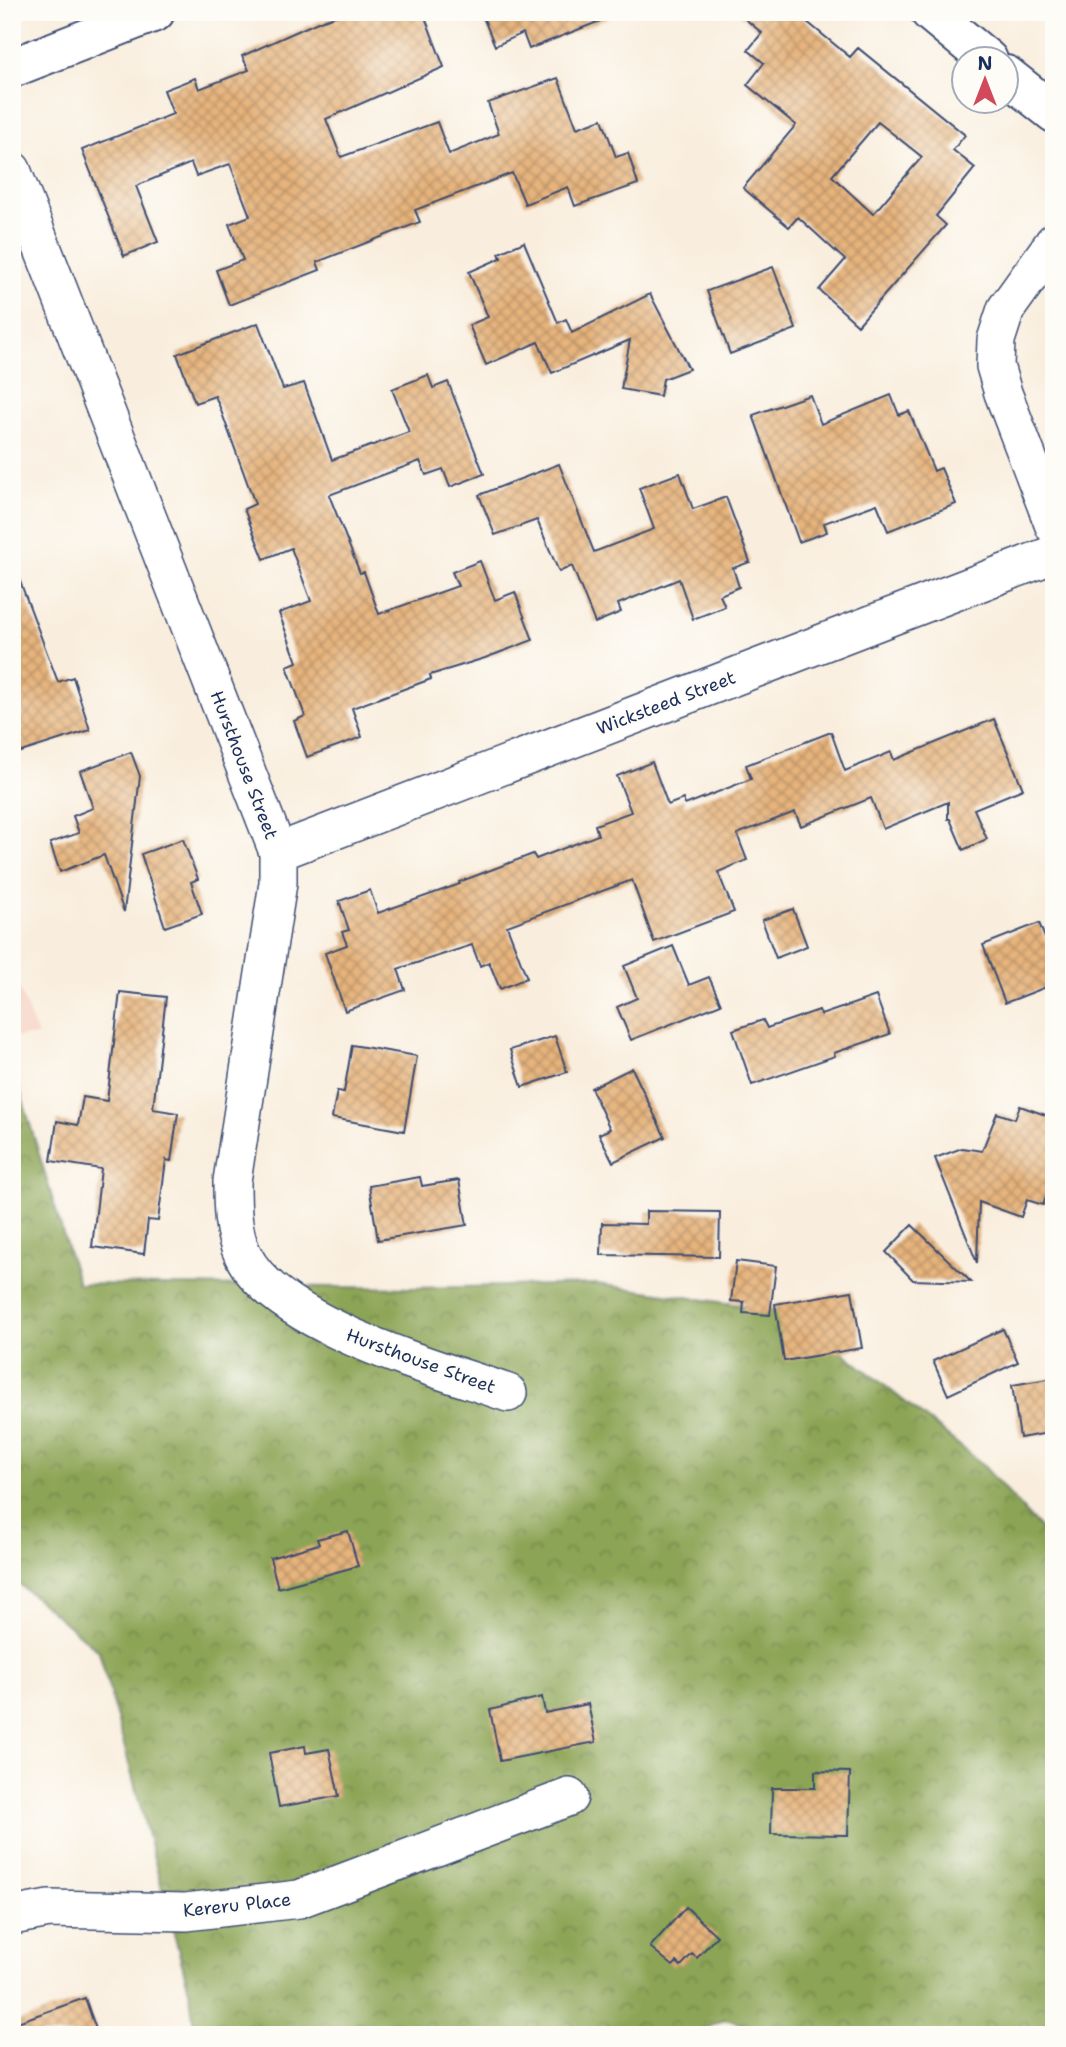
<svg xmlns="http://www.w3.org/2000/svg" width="1066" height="2047" viewBox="0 0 1066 2047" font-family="'Shantell Sans',sans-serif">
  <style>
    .built { fill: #f6d2c3 }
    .forest { fill: url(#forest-crowns); stroke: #546a5a; stroke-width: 2 }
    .building { fill: url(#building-cross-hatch); fill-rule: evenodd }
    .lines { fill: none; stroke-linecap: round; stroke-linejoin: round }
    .street-casing { stroke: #3c4c71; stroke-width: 40 }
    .secondary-casing { stroke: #3c4c71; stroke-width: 42 }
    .street { stroke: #fff; stroke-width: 37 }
    .secondary { stroke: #fff; stroke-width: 38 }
    .labels { text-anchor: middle; stroke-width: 5; stroke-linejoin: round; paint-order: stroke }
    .street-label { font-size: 18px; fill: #1b2f5e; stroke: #fdfcf7 }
  </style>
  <defs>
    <pattern id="forest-crowns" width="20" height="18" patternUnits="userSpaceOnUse" patternTransform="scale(1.75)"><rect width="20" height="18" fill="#8ca455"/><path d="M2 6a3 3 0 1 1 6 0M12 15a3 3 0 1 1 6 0" fill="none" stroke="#72864a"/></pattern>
    <pattern id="building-cross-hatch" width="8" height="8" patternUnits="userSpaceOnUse" patternTransform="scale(1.75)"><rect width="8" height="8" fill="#e7b47c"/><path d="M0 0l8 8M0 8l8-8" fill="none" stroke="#ba9369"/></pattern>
  </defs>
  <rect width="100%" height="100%" fill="#fdfcf7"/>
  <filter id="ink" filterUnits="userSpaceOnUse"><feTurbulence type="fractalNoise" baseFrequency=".0143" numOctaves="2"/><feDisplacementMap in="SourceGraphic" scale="14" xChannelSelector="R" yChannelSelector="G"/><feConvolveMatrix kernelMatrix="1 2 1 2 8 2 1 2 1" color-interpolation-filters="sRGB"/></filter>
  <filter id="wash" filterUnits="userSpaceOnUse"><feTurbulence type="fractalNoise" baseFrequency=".00686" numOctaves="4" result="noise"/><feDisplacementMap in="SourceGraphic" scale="28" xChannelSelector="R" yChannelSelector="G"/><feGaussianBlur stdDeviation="1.57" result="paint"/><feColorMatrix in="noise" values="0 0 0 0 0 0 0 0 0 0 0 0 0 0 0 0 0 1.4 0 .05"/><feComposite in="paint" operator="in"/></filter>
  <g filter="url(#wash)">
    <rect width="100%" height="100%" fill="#f9eede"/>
    <path class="built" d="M12,971L38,1036L12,1037Z"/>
    <path class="forest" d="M12,1064L78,1284L413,1288L597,1284L794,1313L980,1462L1054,1544V2035H776L725,2019L694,2035H195L190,1994L99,1651L12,1578Z"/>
    <g id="blocks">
      <path class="building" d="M347,12H423L444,67L326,119L341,157L437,122L449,154L499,134L488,103L558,78L577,128L602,119L616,157L628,153L638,184L575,206L568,187L525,204L512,173L415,210L420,222L317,262L320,270L229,305L216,270L243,260L229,224L250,216L230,164L196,176L191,163L136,186L158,242L124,256L82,150L173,114L164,90L195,78L199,89L249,70L242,56L320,21Z
        M481,12H618V14L529,49L523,33L495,46Z
        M737,12H795L850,57L858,48L965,135L953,150L975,168L936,216L946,225L858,325L819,290L845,260L798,217L789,227L743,188L796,125L747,85L764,63L748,50L762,33ZM878,122L922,157L873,214L832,176Z
        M524,242L558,323L566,319L572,333L650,294L689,369L663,379L660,396L621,389L630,340L552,373L538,342L486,365L469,325L488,317L469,272L501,258L499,253Z
        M773,267L796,329L730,354L707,291Z
        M258,323L283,389L304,383L332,460L409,432L392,389L428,375L433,388L448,382L484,474L450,487L443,469L426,475L420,461L329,495L360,573L364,572L379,614L458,586L452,572L480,561L495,600L515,592L533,640L485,658L430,675L431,679L352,708L362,737L307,757L294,721L305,716L287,666L297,662L279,613L311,601L291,548L264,559L244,509L255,504L219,405L215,396L195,403L177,354Z
        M810,395L821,424L891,395L899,415L909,411L934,471L941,468L956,504L888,531L877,504L824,523L827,532L799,542L753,415Z
        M559,464L594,552L654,529L639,488L680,473L693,509L726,497L750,562L733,568L739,587L720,595L725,607L693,619L679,579L618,604L621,612L595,623L572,566L559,572L537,520L495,535L479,495Z
        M15,568L58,682L73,677L90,730L12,755V569Z
        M994,719L1023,789L974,809L987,839L963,850L950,819H948V802L883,829L871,798L801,826L795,812L737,834L747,860L718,872L734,912L654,942L632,880L507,926L527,978L500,989L489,962L480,966L472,945L398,969L405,990L345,1011L325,953L347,945L342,932L349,930L339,901L370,890L378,913L460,884L459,882L533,854L536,859L598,835L595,825L631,812L617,776L652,762L668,805L683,799L685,805L751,779L746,765L831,732L845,771L891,752L894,760Z
        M131,752L140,776L124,912L104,855L60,872L50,843L79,833L73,816L93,808L80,771Z
        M183,839L198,879L191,882L202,914L165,927L141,854Z
        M793,909L807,946L776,958L762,920Z
        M1039,923L1054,960V984L1005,1003L983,945Z
        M673,946L689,985L709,977L721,1004L631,1040L617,1007L637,998L624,966Z
        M120,992L166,997L153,1109L178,1113L171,1161L166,1160L158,1221L148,1220L144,1254L92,1247L101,1169L51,1161L57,1121L78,1125L83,1097L107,1101Z
        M876,996L890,1034L834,1053L835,1056L752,1085L733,1030L763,1020L767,1028L819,1010L821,1015Z
        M555,1036L567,1072L522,1087L510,1050Z
        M352,1045L417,1056L404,1131L332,1118L337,1091L344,1092Z
        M632,1068L665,1137L613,1162L599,1134L610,1129L591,1088Z
        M1020,1106L1054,1118V1174L1043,1205L1027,1200L1021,1217L979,1202L977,1263L935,1158L962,1148L982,1151L997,1113L1015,1119Z
        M420,1177L422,1186L459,1180L467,1225L378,1240L369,1186Z
        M646,1211L720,1212L719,1257L601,1255L602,1223L646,1224Z
        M912,1225L971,1282L913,1280L886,1252Z
        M736,1261L776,1266L770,1315L743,1313L744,1302L731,1301Z
        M852,1291L862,1348L784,1361L775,1304Z
        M1003,1329L1018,1362L948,1395L933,1361Z
        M1054,1378V1432L1020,1438L1012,1385Z
        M348,1531L358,1566L278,1588L270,1558L319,1544L317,1539Z
        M542,1697L545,1713L588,1704L596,1742L500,1761L490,1710Z
        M305,1746L306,1753L329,1749L339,1796L279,1807L269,1753Z
        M815,1771L850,1772L848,1835L771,1834L772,1788H815Z
        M686,1907L717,1936L697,1958L692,1954L681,1966L677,1962L673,1966L650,1947Z
        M85,1998L98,2035H12V2024Z"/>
    </g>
  </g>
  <g filter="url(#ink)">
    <use href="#blocks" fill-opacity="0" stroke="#3c4c71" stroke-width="2"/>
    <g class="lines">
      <g class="street-casing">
        <path id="street" d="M12,170L278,852V883L232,1181C232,1206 232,1232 243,1255C276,1325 437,1368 508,1393
          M1054,242L1006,309L996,340L995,366L1003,393L1054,526
          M278,852L1054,554
          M12,1916L49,1909L186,1912L299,1899L569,1797"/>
      </g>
      <g class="secondary-casing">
        <path id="secondary" d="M930,12L988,60
          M12,68L155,12
          M1006,75L1054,113"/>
      </g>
      <use href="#street" class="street"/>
      <use href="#secondary" class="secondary"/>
    </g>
  </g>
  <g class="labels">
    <g class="street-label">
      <text transform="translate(666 703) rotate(-21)" y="6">Wicksteed Street</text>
      <text transform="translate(244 765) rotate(69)" y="6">Hursthouse Street</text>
      <text transform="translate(421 1361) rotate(20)" y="6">Hursthouse Street</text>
      <text transform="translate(237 1905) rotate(-6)" y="6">Kereru Place</text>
    </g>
  </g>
  <rect width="1066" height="2047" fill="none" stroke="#fdfcf7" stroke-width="42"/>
  <g transform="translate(985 80)"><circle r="33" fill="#fdfcf7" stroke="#a3aaba" stroke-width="2"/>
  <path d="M0-5L12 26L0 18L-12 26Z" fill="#d1495b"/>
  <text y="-10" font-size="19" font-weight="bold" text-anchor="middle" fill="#1b2f5e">N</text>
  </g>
</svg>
